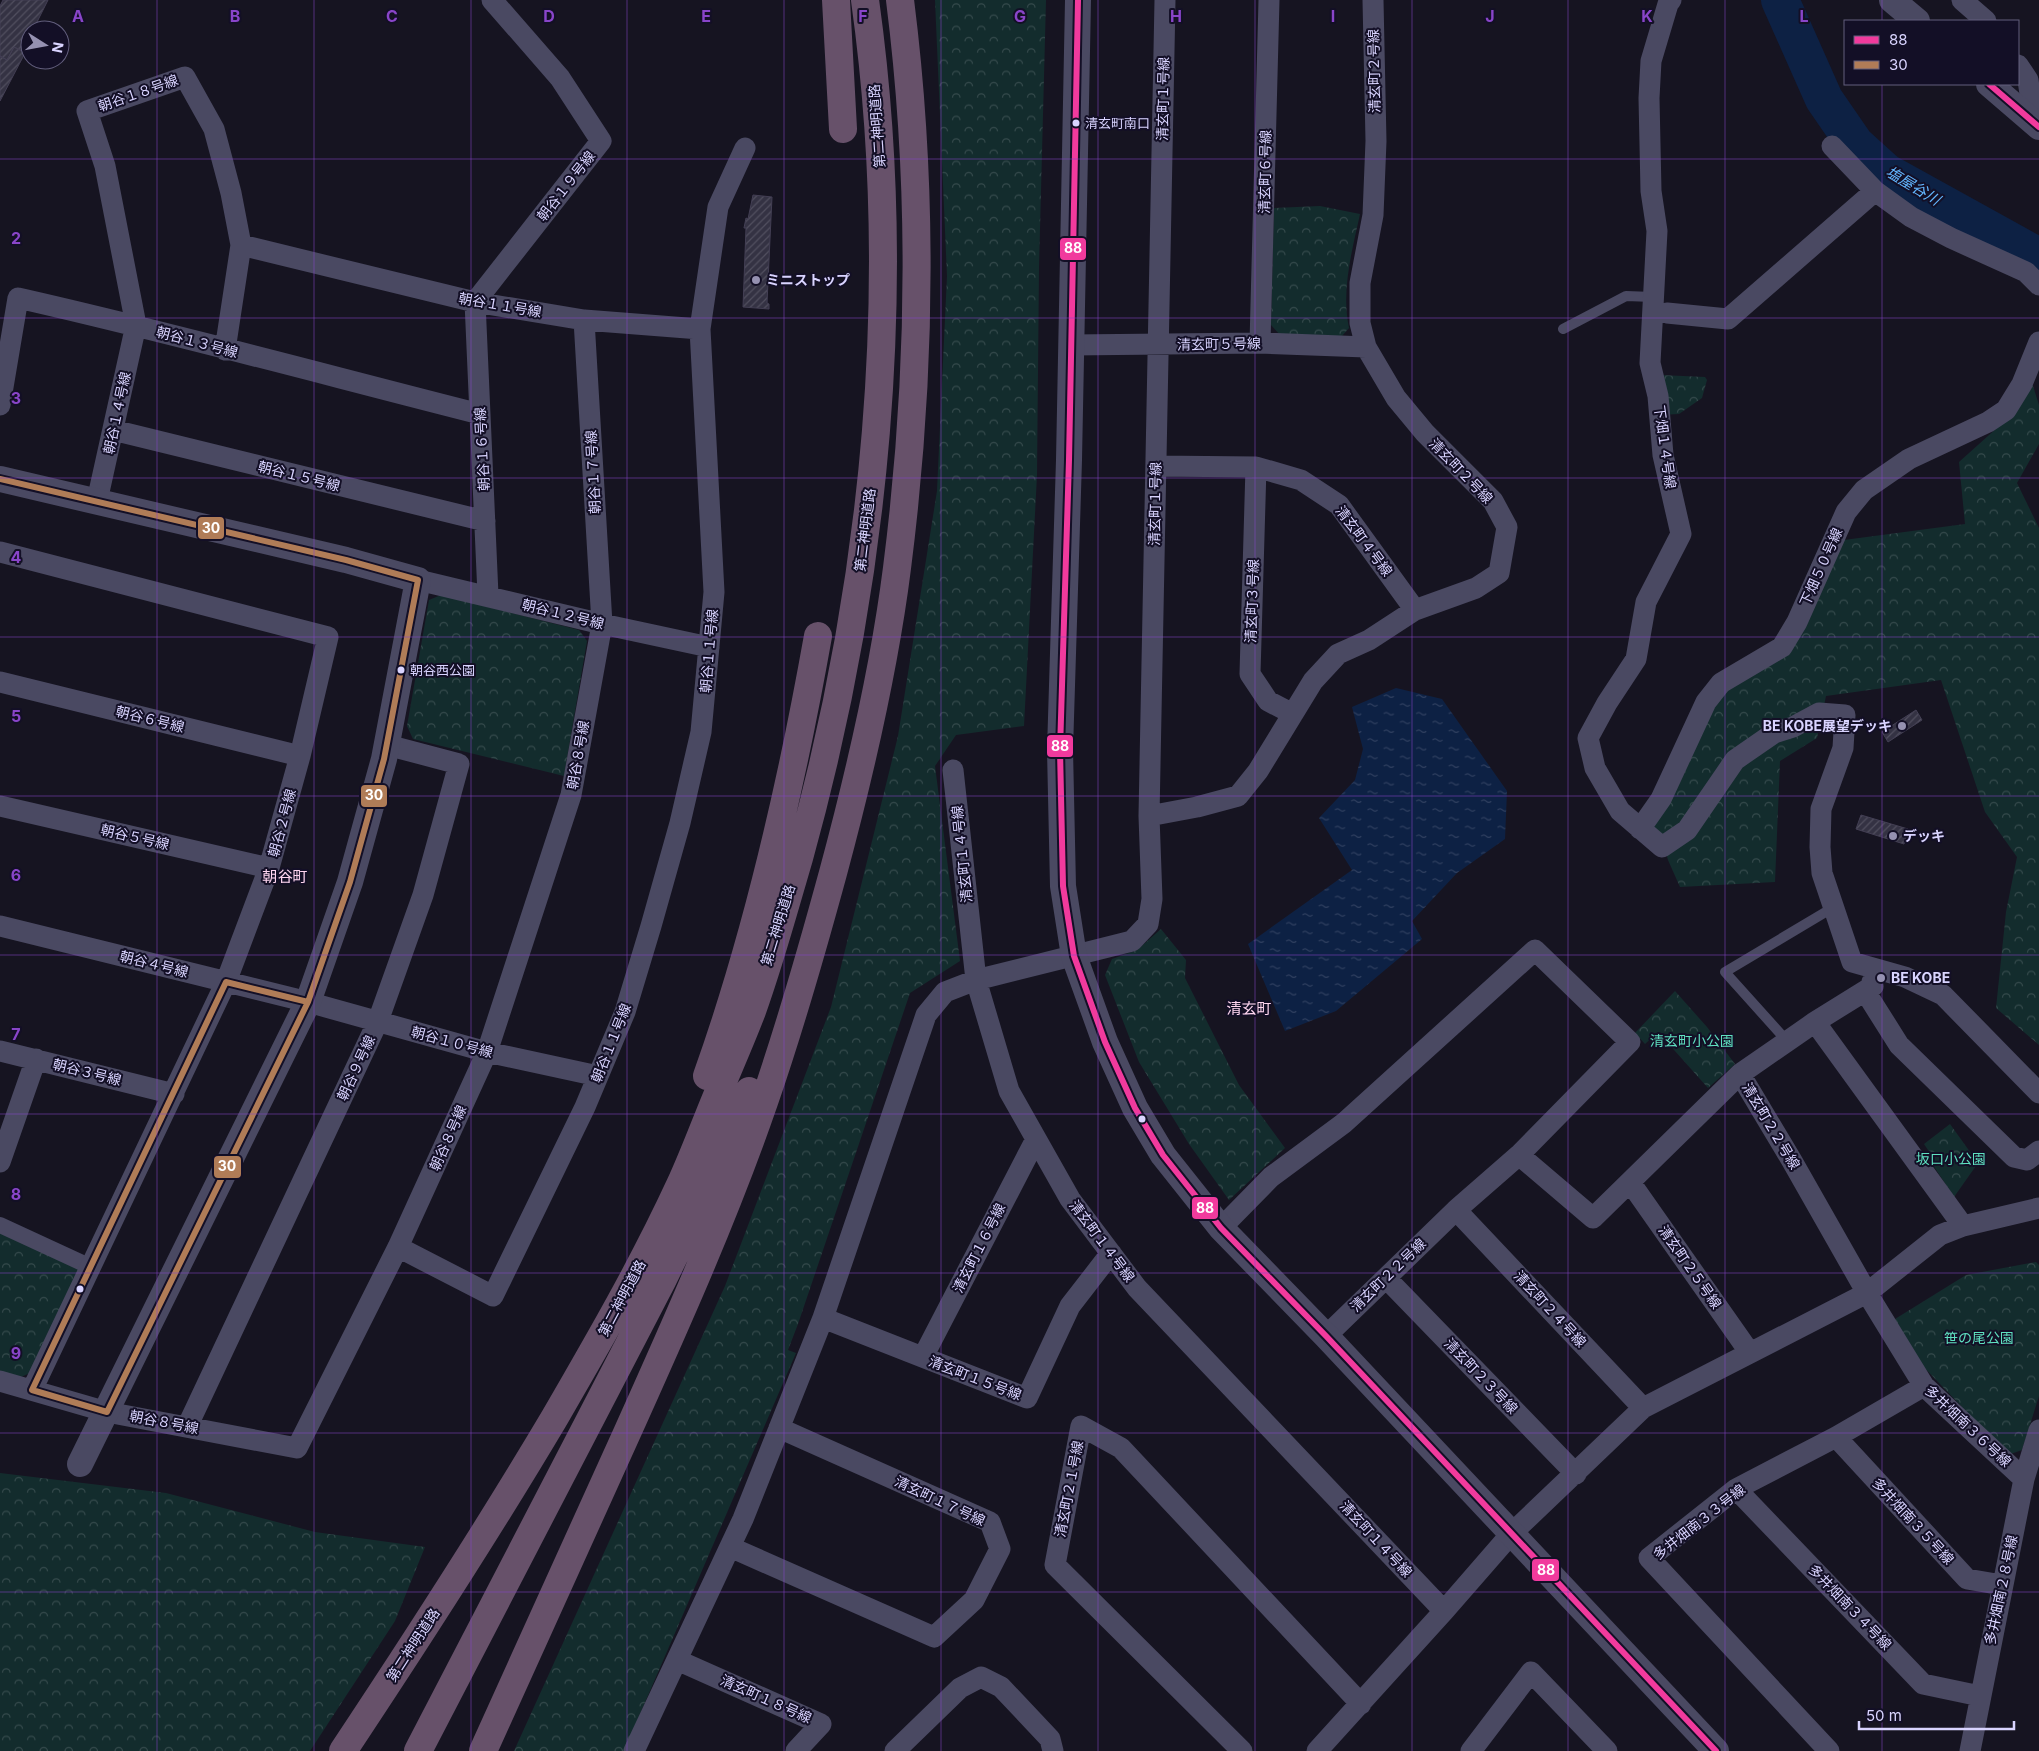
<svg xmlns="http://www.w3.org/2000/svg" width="2039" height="1751" viewBox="0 0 2039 1751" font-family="Inter,'Noto Sans JP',sans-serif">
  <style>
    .forest { fill: url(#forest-crowns) }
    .water { fill: url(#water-ripples) }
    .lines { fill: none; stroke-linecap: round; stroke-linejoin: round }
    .river { stroke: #0d2144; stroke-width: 38 }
    .building { fill: url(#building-hatch); stroke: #433f54 }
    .service { stroke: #4a4962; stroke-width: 10 }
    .pedestrian { stroke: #4a4962; stroke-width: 16 }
    .minor { stroke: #4a4962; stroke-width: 21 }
    .tertiary { stroke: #4a4962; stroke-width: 26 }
    .motorway { stroke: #67516a; stroke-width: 28 }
    .bus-1-casing { stroke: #130f26; stroke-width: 10 }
    .bus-2-casing { stroke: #130f26; stroke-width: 10 }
    .bus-1 { stroke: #f13a9d; stroke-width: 6 }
    .bus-2 { stroke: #b07c57; stroke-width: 6 }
    .grid { fill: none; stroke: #8945c9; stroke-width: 1; stroke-opacity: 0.55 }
    .bus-dot { fill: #d9d4ff; stroke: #130f26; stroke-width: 2 }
    .poi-dot { fill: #9591b1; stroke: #130f26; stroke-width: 2 }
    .labels { text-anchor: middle; stroke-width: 4; stroke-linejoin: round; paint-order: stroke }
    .bus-label { font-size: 13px; fill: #d9d4ff; stroke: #130f26; text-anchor: start }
    .street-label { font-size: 14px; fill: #d9d4ff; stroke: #130f26 }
    .poi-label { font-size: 14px; font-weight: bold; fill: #d9d4ff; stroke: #130f26; text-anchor: start }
    .park-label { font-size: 14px; fill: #5fe0c0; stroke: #130f26 }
    .water-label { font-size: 15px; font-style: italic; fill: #62b6ff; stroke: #130f26 }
    .neighbourhood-label { font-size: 15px; fill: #ffd6f0; stroke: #130f26 }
    .grid-label { font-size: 16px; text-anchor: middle; font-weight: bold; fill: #8945c9; stroke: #130f26; stroke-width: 4; stroke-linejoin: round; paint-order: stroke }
    .line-badge { stroke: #130f26; stroke-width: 2 }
    .badge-label { font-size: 14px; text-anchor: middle; font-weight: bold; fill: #fff }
  </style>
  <defs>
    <pattern id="forest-crowns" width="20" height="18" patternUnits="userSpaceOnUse" patternTransform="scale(1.25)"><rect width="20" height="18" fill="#132c2d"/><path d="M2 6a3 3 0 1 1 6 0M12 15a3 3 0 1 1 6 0" fill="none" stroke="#354a4c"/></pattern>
    <pattern id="water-ripples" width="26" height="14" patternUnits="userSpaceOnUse" patternTransform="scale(1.25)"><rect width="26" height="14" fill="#0d2144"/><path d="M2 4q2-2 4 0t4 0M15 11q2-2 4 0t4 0" fill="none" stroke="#304060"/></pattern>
    <pattern id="building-hatch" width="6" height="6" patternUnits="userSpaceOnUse" patternTransform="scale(1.25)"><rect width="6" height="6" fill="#343243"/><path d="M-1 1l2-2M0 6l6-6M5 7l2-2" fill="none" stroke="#514f5f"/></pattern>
  </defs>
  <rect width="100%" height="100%" fill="#161421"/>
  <path class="forest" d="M935,0H1046L1039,267L1037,475L1024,726L956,735L935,766L960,961L910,993L798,1324L788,1350L796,1353L624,1751H514L725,1286L831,1007L898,736L937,491L947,276Z
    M1320,206L1360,214C1352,251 1341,290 1349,328L1342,336H1281L1271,325L1274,208Z
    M1661,375L1705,377L1707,380L1702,398L1679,414L1659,415Z
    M2032,383L2039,405V444L2017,483L2039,528V1045L1996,1008L2006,912L2017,857L1985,812L1941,680L1826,696L1817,738L1780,761L1775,882L1680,887L1668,860L1663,842L1647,829L1696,735L1724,691L1785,654L1844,540L1965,524L1959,462L2008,418Z
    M441,595L579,630L587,641L564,776L413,739L407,726L429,600Z
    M1161,929L1186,960L1185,978L1239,1085L1285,1148L1229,1200L1189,1144L1139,1062L1105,975L1112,959L1137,950Z
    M1675,991L1707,1027L1735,1064L1708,1088L1658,1032L1645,1044L1635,1033Z
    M1950,1124L1978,1163L1954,1197L1929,1159L1932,1156L1924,1144Z
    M0,1231L80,1268L32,1372L21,1377L0,1372Z
    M2036,1262L2039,1265V1396L2022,1450L2008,1455L1917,1360L1895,1319L1966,1275Z
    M0,1473L166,1493L315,1532L425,1547L395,1621L310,1751H0Z"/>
  <path class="water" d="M1396,688L1442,699L1507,791L1505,839L1457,873L1412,921L1422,939L1336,1011L1285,1031L1248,944L1352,870L1319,818L1355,780L1363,749L1352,707Z"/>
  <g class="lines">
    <path class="river" d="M1780,0L1824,99L1855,144L1887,173L2039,257"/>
  </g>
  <path class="building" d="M3,0H48L33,30H30V36L23,51L14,47L7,60L0,56V6Z
    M14,47L25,53L0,101V56L7,60Z
    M753,195L772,197L767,303L769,304V309L743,307L746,228H744L746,218L748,219Z
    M1916,710L1922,720L1888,742L1882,732Z
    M1861,815L1908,829L1904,844L1856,829Z"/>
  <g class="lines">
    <path class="service" d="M1563,329L1626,296L1653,297
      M1787,1041L1725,972L1834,907"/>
    <path class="pedestrian" d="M0,1225L91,1267"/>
    <path class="minor" d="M1671,0L1668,4L1651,61L1649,98L1651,191L1657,231L1650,363L1658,396L1663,455L1681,534L1646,602L1636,659L1607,703L1588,738L1595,768L1620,811L1662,847L1687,830L1735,760L1774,733L1793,727L1819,713L1845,715L1843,748L1821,809L1820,847L1822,873L1852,962L1905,977L1943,995L2039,1093
      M1962,0L1986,21
      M2018,65L2028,80L2034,122
      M1832,146L1875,191L1911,217L1951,238L2026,272L2039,285
      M241,245L475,302L584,320L700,329L714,592L701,732L680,823L651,926L625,1012L585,1107L493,1296L398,1247
      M1667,313L1728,319L1875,191
      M700,329L718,207L745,148
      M1260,343L1269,0
      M1071,345L1260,343L1366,347
      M0,405L18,298C173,333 326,375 480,414
      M113,430L485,521
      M1156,466L1256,467L1301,480L1339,505L1415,610
      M1256,467L1250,674L1268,701L1293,714
      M97,501L136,325L105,166L87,111L185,77L214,129L231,193L241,245L225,350
      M0,552L328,637L300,756L269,868L226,982L32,1390
      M418,580L602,624L709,647
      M488,595L475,302L601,141L560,78L492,0
      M0,682L300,756
      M953,770L976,980L1009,1091L1070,1199L1137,1288L1444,1611
      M0,806L269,868
      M1149,816L1197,807L1238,796L1258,771L1313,681L1338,654L1369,640L1415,610L1476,588L1499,573L1507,527L1493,501L1425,433L1396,398L1366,347L1360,323V283L1373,215L1376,141L1373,0
      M1640,829L1661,799L1706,702L1721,683L1782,647L1797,622L1846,512L1864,490L1909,459L1988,422L2006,410L2022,384L2039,342
      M0,926L308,1002L487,1052L598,1076
      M1865,991L1899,1045L2014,1157L2027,1160L2039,1151
      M1815,1022L1873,986L1872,982
      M0,1051L174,1094
      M1740,1074L1815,1022L1963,1226L1940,1235L1867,1293L1924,1386L2024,1479
      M0,1162L36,1059
      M1630,1182L1750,1353
      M1456,1210L1643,1408
      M1963,1226L2039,1208
      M1221,1228L1271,1177L1344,1123L1535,950L1630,1042L1519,1155
      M1386,1278L1576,1474
      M823,1318L1027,1398L1070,1306L1111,1253
      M923,1357L1036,1139
      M0,1381L107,1412L297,1448L398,1247L487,1052L571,795L602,624L584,320
      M187,1427L378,1021L423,895L459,764L387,745
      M1836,1437L1967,1579L2002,1585
      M1736,1489L1923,1684L1980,1696
      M730,1547L934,1637L974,1600L1000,1549L990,1522L779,1428
      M677,1660L821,1724L796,1751
      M634,1751L743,1519L823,1318L926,1015L945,992L976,980L1132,941L1148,924L1152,899L1149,816L1165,0
      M895,1751L960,1688L981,1677L1001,1687L1050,1739L1053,1751
      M1242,1751L1055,1565L1081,1426L1121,1448L1361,1704
      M1317,1751L1444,1611L1511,1534L1643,1408L1867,1293L1792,1161L1740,1074L1593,1218L1519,1155L1456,1210L1326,1336
      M1471,1751L1531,1672L1607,1751
      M1829,1751L1649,1558L1736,1489L1836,1437L1924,1386
      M1970,1751L2024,1479L2039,1430"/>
    <path class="tertiary" d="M1078,0L1069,460L1060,750L1063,886L1074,956L1105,1042L1135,1108L1163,1155L1221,1228L1326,1336L1716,1751
      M1892,0L1917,21
      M1989,84L2039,127
      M0,479L346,560L418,580L384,759L350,882L308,1002L80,1464"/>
    <path class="motorway" d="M836,0L843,129
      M707,1076C757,936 792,782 818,636
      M343,1751C416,1641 488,1530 555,1417C599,1341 643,1265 680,1185C693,1157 704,1127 716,1098C728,1069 741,1040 752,1011C770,961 784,909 799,858C876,581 905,285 865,0
      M418,1751L662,1281L703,1197L749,1091
      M483,1751C531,1645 579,1539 627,1433C676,1324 725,1215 764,1102C790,1027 812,950 833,873C860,773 884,671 897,568C921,380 924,189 900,0"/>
    <g class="bus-1-casing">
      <path id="bus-1" d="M1078,0L1069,460L1060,750L1063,886L1074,956L1105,1042L1135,1108L1163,1155L1221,1228L1326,1336L1716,1751
        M1989,84L2039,127"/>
    </g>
    <g class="bus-2-casing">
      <path id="bus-2" d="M0,479L346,560L418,580L384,759L350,882L308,1002
        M226,982L308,1002L107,1412L32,1390Z"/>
    </g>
    <use href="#bus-1" class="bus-1"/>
    <use href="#bus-2" class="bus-2"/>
  </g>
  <path class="grid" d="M157,0V1751M314,0V1751M471,0V1751M627,0V1751M784,0V1751M941,0V1751M1098,0V1751M1255,0V1751M1412,0V1751M1568,0V1751M1725,0V1751M1882,0V21M1882,84V1751M0,159H2039M0,318H2039M0,478H2039M0,637H2039M0,796H2039M0,955H2039M0,1114H2039M0,1273H2039M0,1433H2039M0,1592H2039"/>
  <g class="bus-dot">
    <circle cx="1076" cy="123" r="4.5"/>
    <circle cx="401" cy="670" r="4.5"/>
    <circle cx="1142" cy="1119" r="4.5"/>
    <circle cx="80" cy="1289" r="4.5"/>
  </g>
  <g class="poi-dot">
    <circle cx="756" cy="280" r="5"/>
    <circle cx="1902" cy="726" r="5"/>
    <circle cx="1893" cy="836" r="5"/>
    <circle cx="1881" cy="978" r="5"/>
  </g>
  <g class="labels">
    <g class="bus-label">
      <text x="1085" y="128">清玄町南口</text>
      <text x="410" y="675">朝谷西公園</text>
    </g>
    <g class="street-label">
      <text transform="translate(1374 71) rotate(-91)" y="5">清玄町２号線</text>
      <text transform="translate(138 93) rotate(-19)" y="5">朝谷１８号線</text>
      <text transform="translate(1163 99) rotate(-89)" y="5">清玄町１号線</text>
      <text transform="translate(877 126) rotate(-94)" y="5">第二神明道路</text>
      <text transform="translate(1265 172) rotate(-89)" y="5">清玄町６号線</text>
      <text transform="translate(566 186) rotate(-52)" y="5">朝谷１９号線</text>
      <text transform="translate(500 305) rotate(10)" y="5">朝谷１１号線</text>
      <text transform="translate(197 342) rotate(15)" y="5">朝谷１３号線</text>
      <text transform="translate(1219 344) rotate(-1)" y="5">清玄町５号線</text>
      <text transform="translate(117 413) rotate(-78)" y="5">朝谷１４号線</text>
      <text transform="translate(1665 447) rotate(82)" y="5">下畑１４号線</text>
      <text transform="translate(482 449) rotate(-93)" y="5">朝谷１６号線</text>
      <text transform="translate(1461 471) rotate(46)" y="5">清玄町２号線</text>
      <text transform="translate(593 472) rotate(-93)" y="5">朝谷１７号線</text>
      <text transform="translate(299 476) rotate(14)" y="5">朝谷１５号線</text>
      <text transform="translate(1155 504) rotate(-89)" y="5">清玄町１号線</text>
      <text transform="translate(865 530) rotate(-83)" y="5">第二神明道路</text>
      <text transform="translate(1364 541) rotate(53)" y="5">清玄町４号線</text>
      <text transform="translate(1821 567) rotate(-66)" y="5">下畑５０号線</text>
      <text transform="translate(1252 601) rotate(-88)" y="5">清玄町３号線</text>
      <text transform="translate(563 614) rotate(14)" y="5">朝谷１２号線</text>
      <text transform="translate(709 651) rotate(-85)" y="5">朝谷１１号線</text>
      <text transform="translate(150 719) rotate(14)" y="5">朝谷６号線</text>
      <text transform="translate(578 755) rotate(-80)" y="5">朝谷８号線</text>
      <text transform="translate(282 823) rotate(-75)" y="5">朝谷２号線</text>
      <text transform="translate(135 837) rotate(13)" y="5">朝谷５号線</text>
      <text transform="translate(962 854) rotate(-96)" y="5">清玄町１４号線</text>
      <text transform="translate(778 925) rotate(-73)" y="5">第二神明道路</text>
      <text transform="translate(154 964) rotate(14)" y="5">朝谷４号線</text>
      <text transform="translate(452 1042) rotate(15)" y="5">朝谷１０号線</text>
      <text transform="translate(611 1043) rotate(-68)" y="5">朝谷１１号線</text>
      <text transform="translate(356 1068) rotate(-65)" y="5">朝谷９号線</text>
      <text transform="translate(87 1072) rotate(14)" y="5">朝谷３号線</text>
      <text transform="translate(1771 1126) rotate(59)" y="5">清玄町２２号線</text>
      <text transform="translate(448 1138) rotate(-66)" y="5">朝谷８号線</text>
      <text transform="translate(1102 1241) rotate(53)" y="5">清玄町１４号線</text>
      <text transform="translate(979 1248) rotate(-63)" y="5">清玄町１６号線</text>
      <text transform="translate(1690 1267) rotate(55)" y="5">清玄町２５号線</text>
      <text transform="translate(1388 1275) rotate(-44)" y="5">清玄町２２号線</text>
      <text transform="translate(622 1298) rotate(-62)" y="5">第二神明道路</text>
      <text transform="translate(1550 1309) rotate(47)" y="5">清玄町２４号線</text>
      <text transform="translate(1481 1376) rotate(46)" y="5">清玄町２３号線</text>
      <text transform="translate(975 1378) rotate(21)" y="5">清玄町１５号線</text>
      <text transform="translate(164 1422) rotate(11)" y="5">朝谷８号線</text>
      <text transform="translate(1968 1426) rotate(43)" y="5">多井畑南３６号線</text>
      <text transform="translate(1069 1489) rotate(-79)" y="5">清玄町２１号線</text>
      <text transform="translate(940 1501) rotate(25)" y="5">清玄町１７号線</text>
      <text transform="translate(1913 1521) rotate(47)" y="5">多井畑南３５号線</text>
      <text transform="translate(1699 1522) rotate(-38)" y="5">多井畑南３３号線</text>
      <text transform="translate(1376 1539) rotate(47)" y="5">清玄町１４号線</text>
      <text transform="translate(2001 1590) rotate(-78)" y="5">多井畑南２８号線</text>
      <text transform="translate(1850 1607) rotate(46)" y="5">多井畑南３４号線</text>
      <text transform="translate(413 1645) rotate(-57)" y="5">第二神明道路</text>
      <text transform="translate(766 1699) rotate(24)" y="5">清玄町１８号線</text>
    </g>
    <g class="poi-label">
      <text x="766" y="285">ミニストップ</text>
      <text x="1892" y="731" text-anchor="end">BE KOBE展望デッキ</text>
      <text x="1903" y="841">デッキ</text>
      <text x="1891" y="983">BE KOBE</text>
    </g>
    <g class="park-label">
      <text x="1692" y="1046">清玄町小公園</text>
      <text x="1951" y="1164">坂口小公園</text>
      <text x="1979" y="1343">笹の尾公園</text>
    </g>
    <g class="water-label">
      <text transform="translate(1913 186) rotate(31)" y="5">塩屋谷川</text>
    </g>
    <g class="neighbourhood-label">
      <text x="285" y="882">朝谷町</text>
      <text x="1249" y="1014">清玄町</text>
    </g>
  </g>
  <g class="grid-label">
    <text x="78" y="22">A</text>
    <text x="235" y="22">B</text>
    <text x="392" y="22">C</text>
    <text x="549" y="22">D</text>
    <text x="706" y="22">E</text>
    <text x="863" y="22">F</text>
    <text x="1020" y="22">G</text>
    <text x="1176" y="22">H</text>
    <text x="1333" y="22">I</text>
    <text x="1490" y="22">J</text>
    <text x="1647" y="22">K</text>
    <text x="1804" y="22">L</text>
    <text x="16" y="244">2</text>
    <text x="16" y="404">3</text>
    <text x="16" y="563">4</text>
    <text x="16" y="722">5</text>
    <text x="16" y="881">6</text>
    <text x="16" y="1040">7</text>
    <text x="16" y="1200">8</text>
    <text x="16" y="1359">9</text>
  </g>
  <g class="line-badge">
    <rect x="1059" y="237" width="28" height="24" rx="5" fill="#f13a9d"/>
    <rect x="197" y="516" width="28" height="24" rx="5" fill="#b07c57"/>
    <rect x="1046" y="734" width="28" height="24" rx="5" fill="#f13a9d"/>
    <rect x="360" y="784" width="28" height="24" rx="5" fill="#b07c57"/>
    <rect x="213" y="1155" width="29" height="24" rx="5" fill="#b07c57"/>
    <rect x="1191" y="1196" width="28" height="24" rx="5" fill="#f13a9d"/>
    <rect x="1531" y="1558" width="29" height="24" rx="5" fill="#f13a9d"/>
  </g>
  <g class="badge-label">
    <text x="1073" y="253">88</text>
    <text x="211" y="533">30</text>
    <text x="1060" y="751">88</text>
    <text x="374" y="800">30</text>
    <text x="227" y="1171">30</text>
    <text x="1205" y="1213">88</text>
    <text x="1546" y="1575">88</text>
  </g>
  <rect x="1844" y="20" width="175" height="65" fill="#130f26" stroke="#625e7d"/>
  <rect x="1854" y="36" width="25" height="8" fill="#f13a9d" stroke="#625e7d"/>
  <text x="1889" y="45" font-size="15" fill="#d9d4ff">88</text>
  <rect x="1854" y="61" width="25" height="8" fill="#b07c57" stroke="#625e7d"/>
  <text x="1889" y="70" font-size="15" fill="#d9d4ff">30</text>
  <g transform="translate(45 45) rotate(101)"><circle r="24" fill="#130f26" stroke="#625e7d"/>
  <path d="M0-4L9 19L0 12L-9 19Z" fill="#9591b1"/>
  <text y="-8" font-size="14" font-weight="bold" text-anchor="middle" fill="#d9d4ff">N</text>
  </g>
  <path d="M1859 1721v8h155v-8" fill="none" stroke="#d9d4ff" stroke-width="2.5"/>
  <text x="1866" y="1721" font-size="15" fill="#d9d4ff" stroke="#130f26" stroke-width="4" paint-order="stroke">50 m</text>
</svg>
